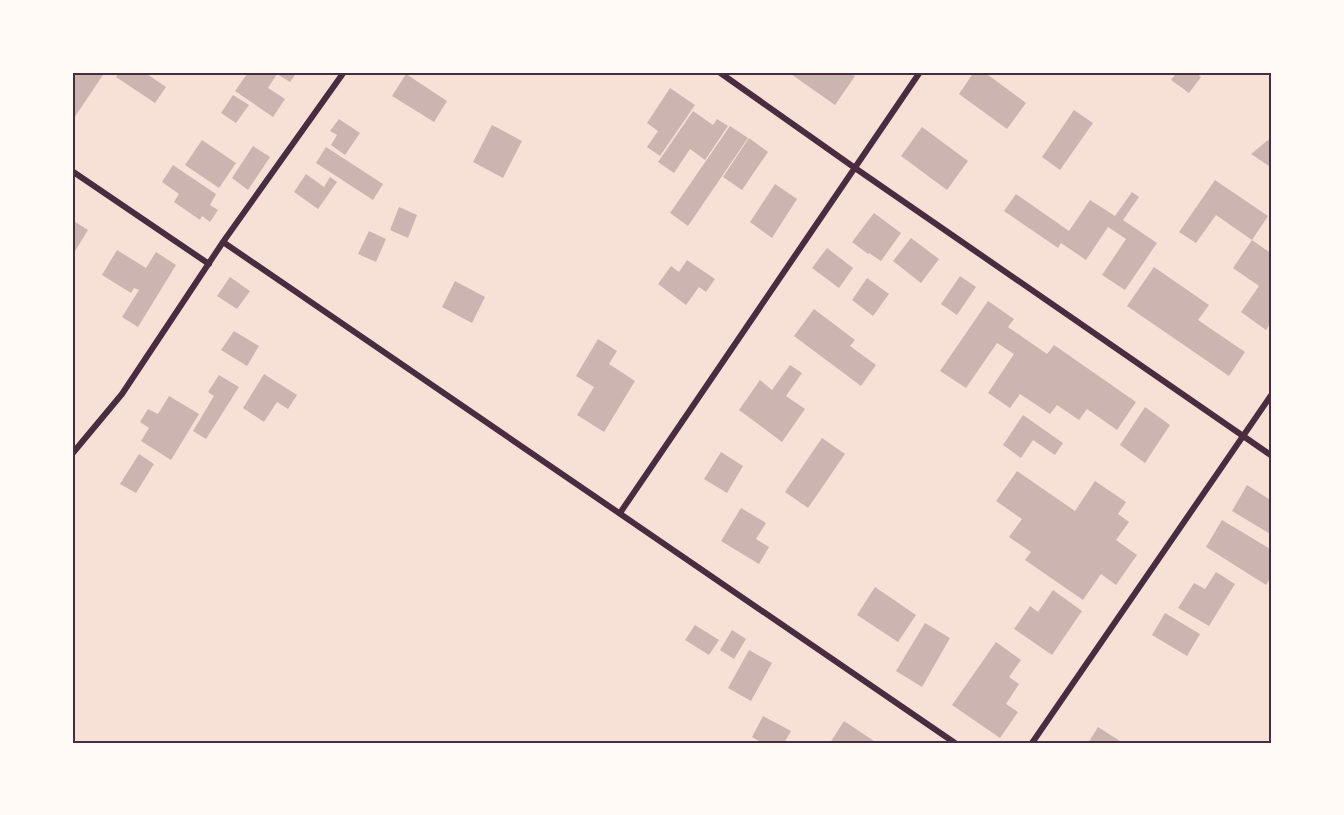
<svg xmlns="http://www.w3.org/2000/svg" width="1344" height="815" viewBox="0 0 1344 815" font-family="'Work Sans',sans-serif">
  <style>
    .building { fill: #ccb4b1 }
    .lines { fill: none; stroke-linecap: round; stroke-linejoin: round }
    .minor { stroke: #4a2c40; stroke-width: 6 }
    .neatline { fill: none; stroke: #4a2c40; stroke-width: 2 }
  </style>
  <rect width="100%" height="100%" fill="#f7e1d7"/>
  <path class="building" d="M72,72H105L72,121Z
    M119,72H144L166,87L155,103L116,77Z
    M245,72H297L290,82L277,74L268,88L285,99L273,117L235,91L247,74Z
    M788,72H849L855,76L835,105Z
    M974,72H984L1026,103L1007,129L959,94Z
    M1177,72H1195L1201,77L1189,93L1171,80Z
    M406,74L447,101L434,122L392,96Z
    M670,88L695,105L660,156L647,147L658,131L647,123Z
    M233,95L249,105L236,123L221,113Z
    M1074,110L1093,123L1060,170L1042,157Z
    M693,111L713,125L717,119L728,126L705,160L690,149L674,173L658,162Z
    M339,119L360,133L345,155L331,145L337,135L330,131Z
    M492,125L522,141L503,178L473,162Z
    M730,126L748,138L688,226L670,213Z
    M922,127L968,161L947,190L901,156Z
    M749,138L768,152L742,190L723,177Z
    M202,140L236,163L219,188L185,165Z
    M1268,140L1272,142V168L1251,154Z
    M253,146L270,157L248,190L232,178Z
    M326,147L383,184L373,200L316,163Z
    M173,165L216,194L210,205L218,210L210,222L202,216L200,220L174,202L179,194L162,182Z
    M306,174L324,187L330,177L337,182L318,209L294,192Z
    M1215,180L1268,216L1252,240L1216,215L1196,243L1179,232Z
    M775,184L797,199L772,238L750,222Z
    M1132,192L1139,197L1123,220L1157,243L1125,290L1102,275L1126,239L1108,227L1086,260L1061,243L1058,248L1004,211L1016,194L1069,231L1090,200L1115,216Z
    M399,207L417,215L408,238L390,230Z
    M874,213L901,233L881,261L869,253L868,254L852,242Z
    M72,220L88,230L72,256Z
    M369,231L386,239L376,262L358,254Z
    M911,238L939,259L921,283L893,261Z
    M1252,240L1272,254V292L1271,294L1272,295V321L1266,330L1241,312L1259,286L1233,268Z
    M827,248L853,268L839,288L812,268Z
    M117,250L146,268L156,252L176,265L138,327L122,317L139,290L134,288L131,293L102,275Z
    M687,260L715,279L706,292L699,287L686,305L658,284L671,266L679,272Z
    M1154,267L1209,305L1198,320L1245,352L1229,376L1127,306Z
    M960,276L976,287L957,315L941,304Z
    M230,277L250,291L237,309L217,296Z
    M867,278L889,294L873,316L852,300Z
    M455,281L485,297L472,323L442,307Z
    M988,301L1014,319L1008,327L1047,354L1054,345L1136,402L1117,430L1087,409L1079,420L1057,405L1050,414L1020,394L1010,408L988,393L1014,354L997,343L966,388L940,371Z
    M814,309L855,340L850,346L876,365L861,386L794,336Z
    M234,331L259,346L247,366L221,350Z
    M598,339L617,351L609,364L635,381L604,432L577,415L594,387L576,376Z
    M790,365L802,373L786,396L805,409L782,442L739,410L760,380L772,390Z
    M264,374L297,395L288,409L277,402L264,422L243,408Z
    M219,375L239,387L206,439L193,431L214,396L208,392Z
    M169,396L199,414L171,460L141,441L149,428L140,422L148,409L158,414Z
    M1145,407L1170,425L1145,463L1120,445Z
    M1023,415L1063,443L1055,455L1033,440L1021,458L1003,445Z
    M822,438L845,454L808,508L785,492Z
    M721,452L743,466L727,493L704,479Z
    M139,454L154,464L136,493L120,484Z
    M1017,471L1075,511L1095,481L1126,502L1118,514L1129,522L1116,540L1137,555L1116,585L1101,574L1083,600L1025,560L1031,552L1009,537L1022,519L996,501Z
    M1247,485L1272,501V535L1232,511Z
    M741,508L766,523L756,539L769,547L759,564L721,541Z
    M1222,520L1272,550V575L1266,585L1206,547Z
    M1216,572L1235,584L1209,626L1178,608L1194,583L1205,589Z
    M875,587L916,615L898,642L857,615Z
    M1053,590L1082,611L1052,655L1014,629L1030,606L1038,612Z
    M1165,613L1200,634L1187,656L1152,635Z
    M925,623L950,638L922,687L896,671Z
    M695,625L719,640L709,655L685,640Z
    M732,630L746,639L734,659L720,650Z
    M996,642L1021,660L1009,677L1019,684L1006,704L1018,712L1000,738L952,705Z
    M749,650L772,663L751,701L728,688Z
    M763,716L791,731L784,743H762L752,737Z
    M844,721L877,743H830Z
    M1098,727L1123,743H1088Z"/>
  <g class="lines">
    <path class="minor" d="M719,72L855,168L1272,456
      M72,171L209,264
      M223,242L955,743
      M72,454L122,394L223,242L344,72
      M620,513L920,72
      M1032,743L1272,394"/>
  </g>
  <rect width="1344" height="815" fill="none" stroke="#fffaf5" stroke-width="147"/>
  <rect x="74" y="74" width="1196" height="668" class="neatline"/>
</svg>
